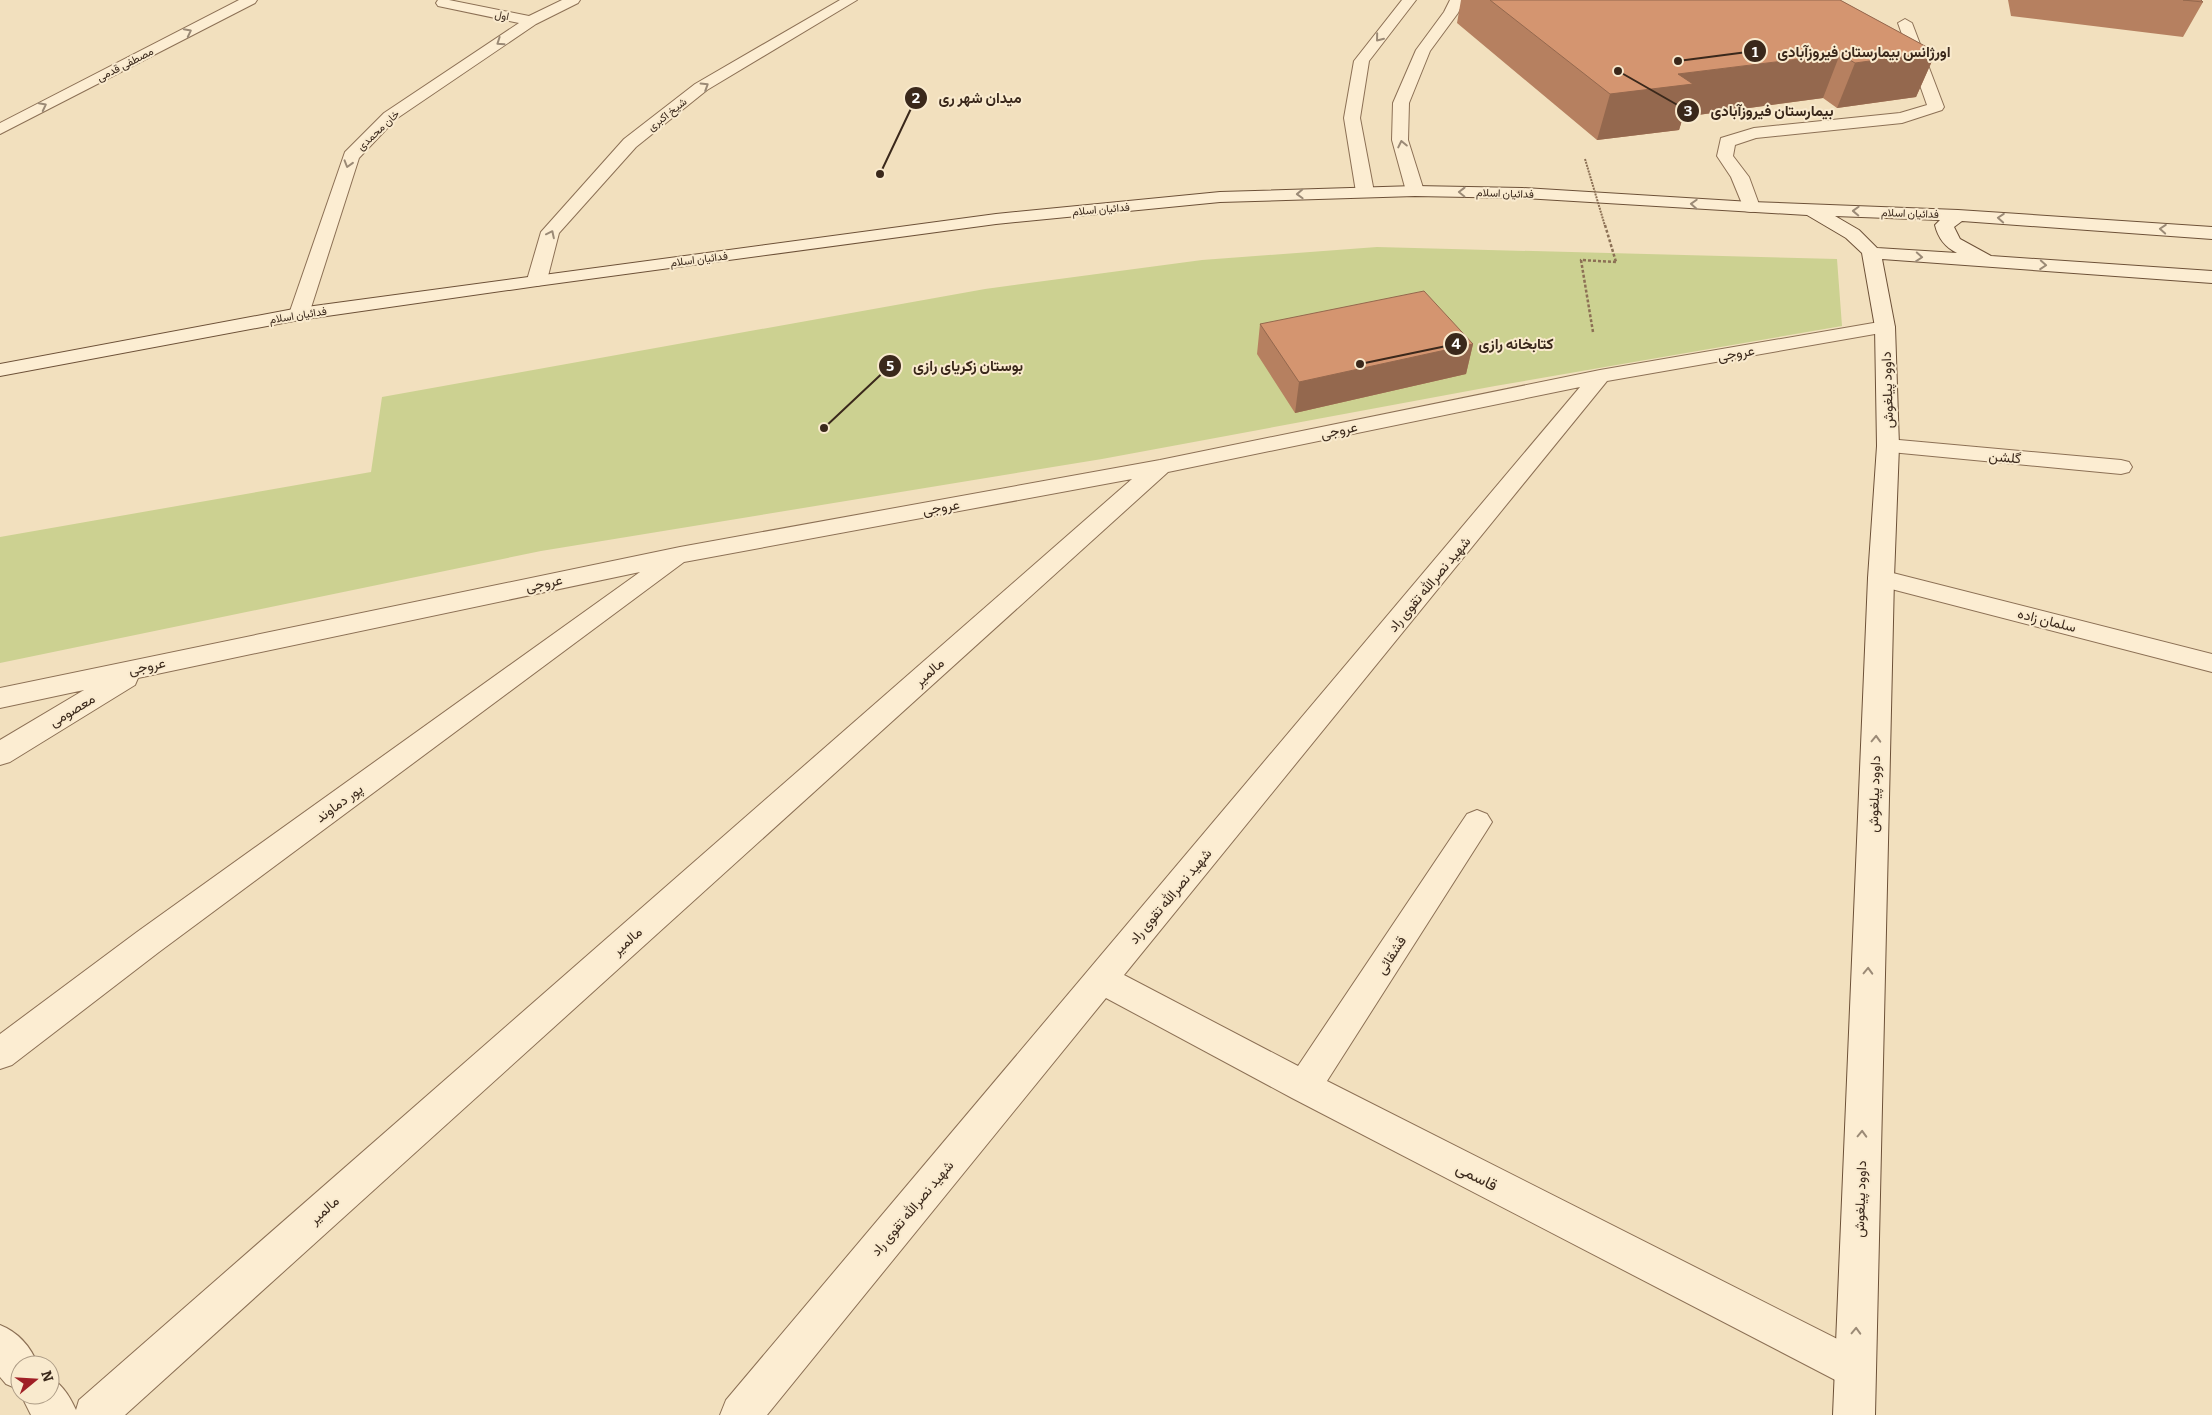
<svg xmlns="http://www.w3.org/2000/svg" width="2212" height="1415" viewBox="0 0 2212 1415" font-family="Bitter,Vazirmatn,serif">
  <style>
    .green { fill: #ccd191 }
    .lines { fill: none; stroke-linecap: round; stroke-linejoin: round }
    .service-casing { stroke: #8c7055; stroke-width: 2 }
    .minor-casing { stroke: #8c7055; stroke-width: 2 }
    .tertiary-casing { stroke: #8c7055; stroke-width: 2 }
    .secondary-casing { stroke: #6d5138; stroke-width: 2 }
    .path { stroke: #8c7055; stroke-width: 2.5; stroke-dasharray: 3 2; stroke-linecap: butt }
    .service { fill: #fcedd2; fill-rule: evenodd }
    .minor { fill: #fcedd2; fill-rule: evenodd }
    .tertiary { fill: #fcedd2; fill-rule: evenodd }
    .secondary { fill: #fcedd2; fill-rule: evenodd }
    .path-bridge-far1 { stroke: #8c7055; stroke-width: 2; stroke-dasharray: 2 1; stroke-linecap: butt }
    .path-bridge { stroke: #8c7055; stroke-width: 2.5; stroke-dasharray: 3 2; stroke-linecap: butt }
    .wall { fill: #b68060 }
    .shaded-wall { fill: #94684e }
    .building { fill: #d49570; stroke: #94684e }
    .oneway { stroke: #9b8a76 }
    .labels { text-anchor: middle; stroke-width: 4; stroke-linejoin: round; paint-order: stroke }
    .far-street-label { font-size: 11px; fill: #3a281b; stroke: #f9eace }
    .street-label { font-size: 14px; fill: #3a281b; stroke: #f9eace }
    .near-street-label { font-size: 16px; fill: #3a281b; stroke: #f9eace }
    .leader { fill: none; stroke: #3a281b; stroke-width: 2 }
    .callout-dot { fill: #3a281b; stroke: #f9eace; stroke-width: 2 }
    .mark-label { font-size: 15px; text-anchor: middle; font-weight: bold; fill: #fff }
    .callout-label { font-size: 15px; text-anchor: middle; font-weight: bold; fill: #3a281b; stroke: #f9eace; stroke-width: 4; stroke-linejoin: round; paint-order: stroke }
  </style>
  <rect width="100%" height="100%" fill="#f2e0be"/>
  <path class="green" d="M1377,247L1837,259L1842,326L1495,386L1102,459L541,551L0,663V537L371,472L382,397L985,289L1202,260Z"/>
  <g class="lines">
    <g class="service-casing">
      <path id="service" d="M1402,0H1416L1369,61L1360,118L1374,192L1371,196L1365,197L1359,196L1356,192L1344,118L1354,61Z
        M1450,0H1464L1458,13L1430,51L1409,103L1408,140L1424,191L1421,195H1409L1406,191L1392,140L1393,103L1416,50L1444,12Z
        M1905,19L1912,23L1944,107L1942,110L1902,123L1756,138L1735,145L1733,156L1749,177L1760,207L1757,211L1751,212L1745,211L1731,177L1717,156L1721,138L1754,128L1900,113L1927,105L1898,23Z"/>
    </g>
    <g class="minor-casing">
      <path id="minor" d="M438,0H449L529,16L562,0H580L578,3L536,24L396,119L359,158L309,314L306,318L299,320L292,318L289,314L345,152L384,113L519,23L438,6L436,3Z
        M1885,321L1892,323L1895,327L1892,331L1607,381L1124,975L1298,1066L1467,814L1477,810L1487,814L1492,822L1487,830L1327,1081L1869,1355L1875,1369L1869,1383L1855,1389L1841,1383L1292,1098L1106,998L767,1415H720L726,1400L1580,387L1168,472L125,1415H31L21,1395H50V1378C62,1383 71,1399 76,1410L79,1400L1132,479L684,562L159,952L12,1065L0,1069V1034L137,932L640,572L138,678L135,685L10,762L0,765V740L84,690L0,708V688L680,547L1160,460L1600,370Z
        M1888,439L2121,460L2129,462L2132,467L2129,472L2121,474L1880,451L1877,446L1880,441Z
        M1881,570L2212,654V672L1872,584L1868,578L1872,572Z
        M0,1325C18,1332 31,1347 38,1365H20V1390L6,1384L0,1377Z"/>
    </g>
    <g class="tertiary-casing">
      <path id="tertiary" d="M239,0H257L255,3L0,134V123Z
        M840,0H857L707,90L636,147L559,233L547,280L544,284L537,286L530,284L527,280L541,232L624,139L695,84Z"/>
    </g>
    <g class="secondary-casing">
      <path id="secondary" d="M1415,186L1522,188L1751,202L1958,210L2212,227V239L1962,221L1954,227L1960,239L1991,256L2212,271V283L1882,259L1895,327L1899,446L1894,578L1875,1415H1833L1868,578L1877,446L1875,327L1862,253L1846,238L1807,215L1522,198L1415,196L1220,202L996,224L537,286L299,320L0,376V364L299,308L996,214L1220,192ZM1835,216L1940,220L1935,225C1938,238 1945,247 1957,253L1877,248L1859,230Z"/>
    </g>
    <path class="path" d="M1593,332L1581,260L1616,262"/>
    <use href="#service" class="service"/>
    <use href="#minor" class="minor"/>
    <use href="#tertiary" class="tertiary"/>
    <use href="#secondary" class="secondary"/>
    <path class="path-bridge-far1" d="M1585,159L1605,226"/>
    <path class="path-bridge" d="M1605,225L1616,262"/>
  </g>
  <path class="wall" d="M1461,0H1840L1936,52L1916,97L1837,108L1823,98L1683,117L1679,130L1597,140L1457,23Z
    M2008,0H2201L2203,2L2183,37L2011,16Z
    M1260,324L1473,344L1466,374L1295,413L1257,354Z"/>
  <path class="shaded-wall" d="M1936,52L1916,97L1837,108L1855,63Z
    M1840,54L1823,98L1683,117L1679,130L1597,140L1610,94L1678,74Z
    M1473,344L1466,374L1295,413L1299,382Z"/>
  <path class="building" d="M1490,0H1840L1936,52L1855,63L1840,54L1678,74L1693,84L1610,94Z
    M2183,0H2201L2203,2Z
    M1424,291L1473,344L1299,382L1260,324Z"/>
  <defs><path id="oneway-chevron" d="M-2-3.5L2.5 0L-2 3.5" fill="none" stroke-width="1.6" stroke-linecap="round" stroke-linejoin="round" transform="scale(1.25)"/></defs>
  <g class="oneway">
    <use href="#oneway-chevron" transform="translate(188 32) rotate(-27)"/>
    <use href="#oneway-chevron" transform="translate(1379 38) rotate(129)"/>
    <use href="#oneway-chevron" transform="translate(500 42) rotate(146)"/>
    <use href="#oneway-chevron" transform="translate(705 86) rotate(-32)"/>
    <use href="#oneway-chevron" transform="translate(43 106) rotate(-27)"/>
    <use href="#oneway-chevron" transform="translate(1402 144) rotate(-102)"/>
    <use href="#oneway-chevron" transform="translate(348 164) rotate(107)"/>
    <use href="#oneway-chevron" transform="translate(1462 192) rotate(-179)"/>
    <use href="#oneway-chevron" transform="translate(1300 194) rotate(178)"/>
    <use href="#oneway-chevron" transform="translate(1694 204) rotate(-177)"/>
    <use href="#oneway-chevron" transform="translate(1856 211) rotate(-178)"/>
    <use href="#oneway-chevron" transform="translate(2001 218) rotate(-176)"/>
    <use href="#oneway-chevron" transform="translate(2163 229) rotate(-176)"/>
    <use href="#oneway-chevron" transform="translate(551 234) rotate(-64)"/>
    <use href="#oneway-chevron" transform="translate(1919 257) rotate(4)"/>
    <use href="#oneway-chevron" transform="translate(2043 265) rotate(4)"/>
    <use href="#oneway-chevron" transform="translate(1876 739) rotate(-88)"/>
    <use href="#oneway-chevron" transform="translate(1868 971) rotate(-88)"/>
    <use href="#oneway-chevron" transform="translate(1862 1134) rotate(-88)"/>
    <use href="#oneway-chevron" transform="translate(1856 1331) rotate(-88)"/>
  </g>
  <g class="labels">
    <g class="far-street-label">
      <text transform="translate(502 15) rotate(11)" y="4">اول</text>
      <text transform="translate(125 64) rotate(-27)" y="4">مصطفی قدمی</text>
      <text transform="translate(667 114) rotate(-38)" y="4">شیخ اکبری</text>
      <text transform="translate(378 130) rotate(-43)" y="4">خان محمدی</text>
      <text transform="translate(1505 193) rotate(2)" y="4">فدائیان اسلام</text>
      <text transform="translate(1101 209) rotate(-5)" y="4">فدائیان اسلام</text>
      <text transform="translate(1910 213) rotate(2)" y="4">فدائیان اسلام</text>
      <text transform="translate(699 259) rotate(-7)" y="4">فدائیان اسلام</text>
      <text transform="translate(298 315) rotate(-9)" y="4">فدائیان اسلام</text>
    </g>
    <g class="street-label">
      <text transform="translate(1736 353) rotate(-10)" y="5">عروجی</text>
      <text transform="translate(1887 390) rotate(-92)" y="5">داوود پیلغوش</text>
      <text transform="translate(1339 430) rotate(-12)" y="5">عروجی</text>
      <text transform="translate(2005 457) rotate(5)" y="5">گلشن</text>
      <text transform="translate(941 507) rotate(-10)" y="5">عروجی</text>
      <text transform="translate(544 583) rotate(-12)" y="5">عروجی</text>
      <text transform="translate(1429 584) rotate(-50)" y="5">شهید نصرالله تقوی راد</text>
      <text transform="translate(2047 620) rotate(14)" y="5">سلمان زاده</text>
      <text transform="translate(147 666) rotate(-12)" y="5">عروجی</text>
      <text transform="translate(929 672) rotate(-42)" y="5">مالمیر</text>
      <text transform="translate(72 710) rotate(-31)" y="5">معصومی</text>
      <text transform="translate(1874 794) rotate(-88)" y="5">داوود پیلغوش</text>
      <text transform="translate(339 803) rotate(-36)" y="5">پور دماوند</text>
      <text transform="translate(1170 896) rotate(-50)" y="5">شهید نصرالله تقوی راد</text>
      <text transform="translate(627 941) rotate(-42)" y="5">مالمیر</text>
      <text transform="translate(1391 955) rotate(-57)" y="5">قشقائی</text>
      <text transform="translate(1860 1199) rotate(-88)" y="5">داوود پیلغوش</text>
      <text transform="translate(912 1208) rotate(-50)" y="5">شهید نصرالله تقوی راد</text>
      <text transform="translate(324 1210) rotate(-42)" y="5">مالمیر</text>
    </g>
    <g class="near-street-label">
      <text transform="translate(1477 1176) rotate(27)" y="6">قاسمی</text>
    </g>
  </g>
  <path class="leader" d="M1678 61L1755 51M880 174L916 98M1618 71L1688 111M1360 364L1456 344M824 428L890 366"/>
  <g class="callout-dot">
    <circle cx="1678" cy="61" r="5"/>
    <circle cx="880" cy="174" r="5"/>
    <circle cx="1618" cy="71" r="5"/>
    <circle cx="1360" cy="364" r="5"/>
    <circle cx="824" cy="428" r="5"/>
    <circle cx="1755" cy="51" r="12"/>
    <circle cx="916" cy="98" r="12"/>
    <circle cx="1688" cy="111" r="12"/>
    <circle cx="1456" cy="344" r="12"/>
    <circle cx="890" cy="366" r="12"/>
  </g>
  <g class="mark-label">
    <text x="1755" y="57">1</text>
    <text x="916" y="103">2</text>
    <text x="1688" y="116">3</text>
    <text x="1456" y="349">4</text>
    <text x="890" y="371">5</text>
  </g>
  <g class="callout-label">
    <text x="1864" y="57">اورژانس بیمارستان فیروزآبادی</text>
    <text x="980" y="103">میدان شهر ری</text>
    <text x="1772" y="116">بیمارستان فیروزآبادی</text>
    <text x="1516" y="349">کتابخانه رازی</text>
    <text x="968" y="371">بوستان زکریای رازی</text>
  </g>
  <g transform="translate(35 1380) rotate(72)"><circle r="24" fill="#f9eace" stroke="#ad9c86"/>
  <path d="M0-4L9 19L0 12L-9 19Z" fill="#a01f26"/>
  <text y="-8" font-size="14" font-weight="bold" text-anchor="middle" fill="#3a281b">N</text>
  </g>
</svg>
